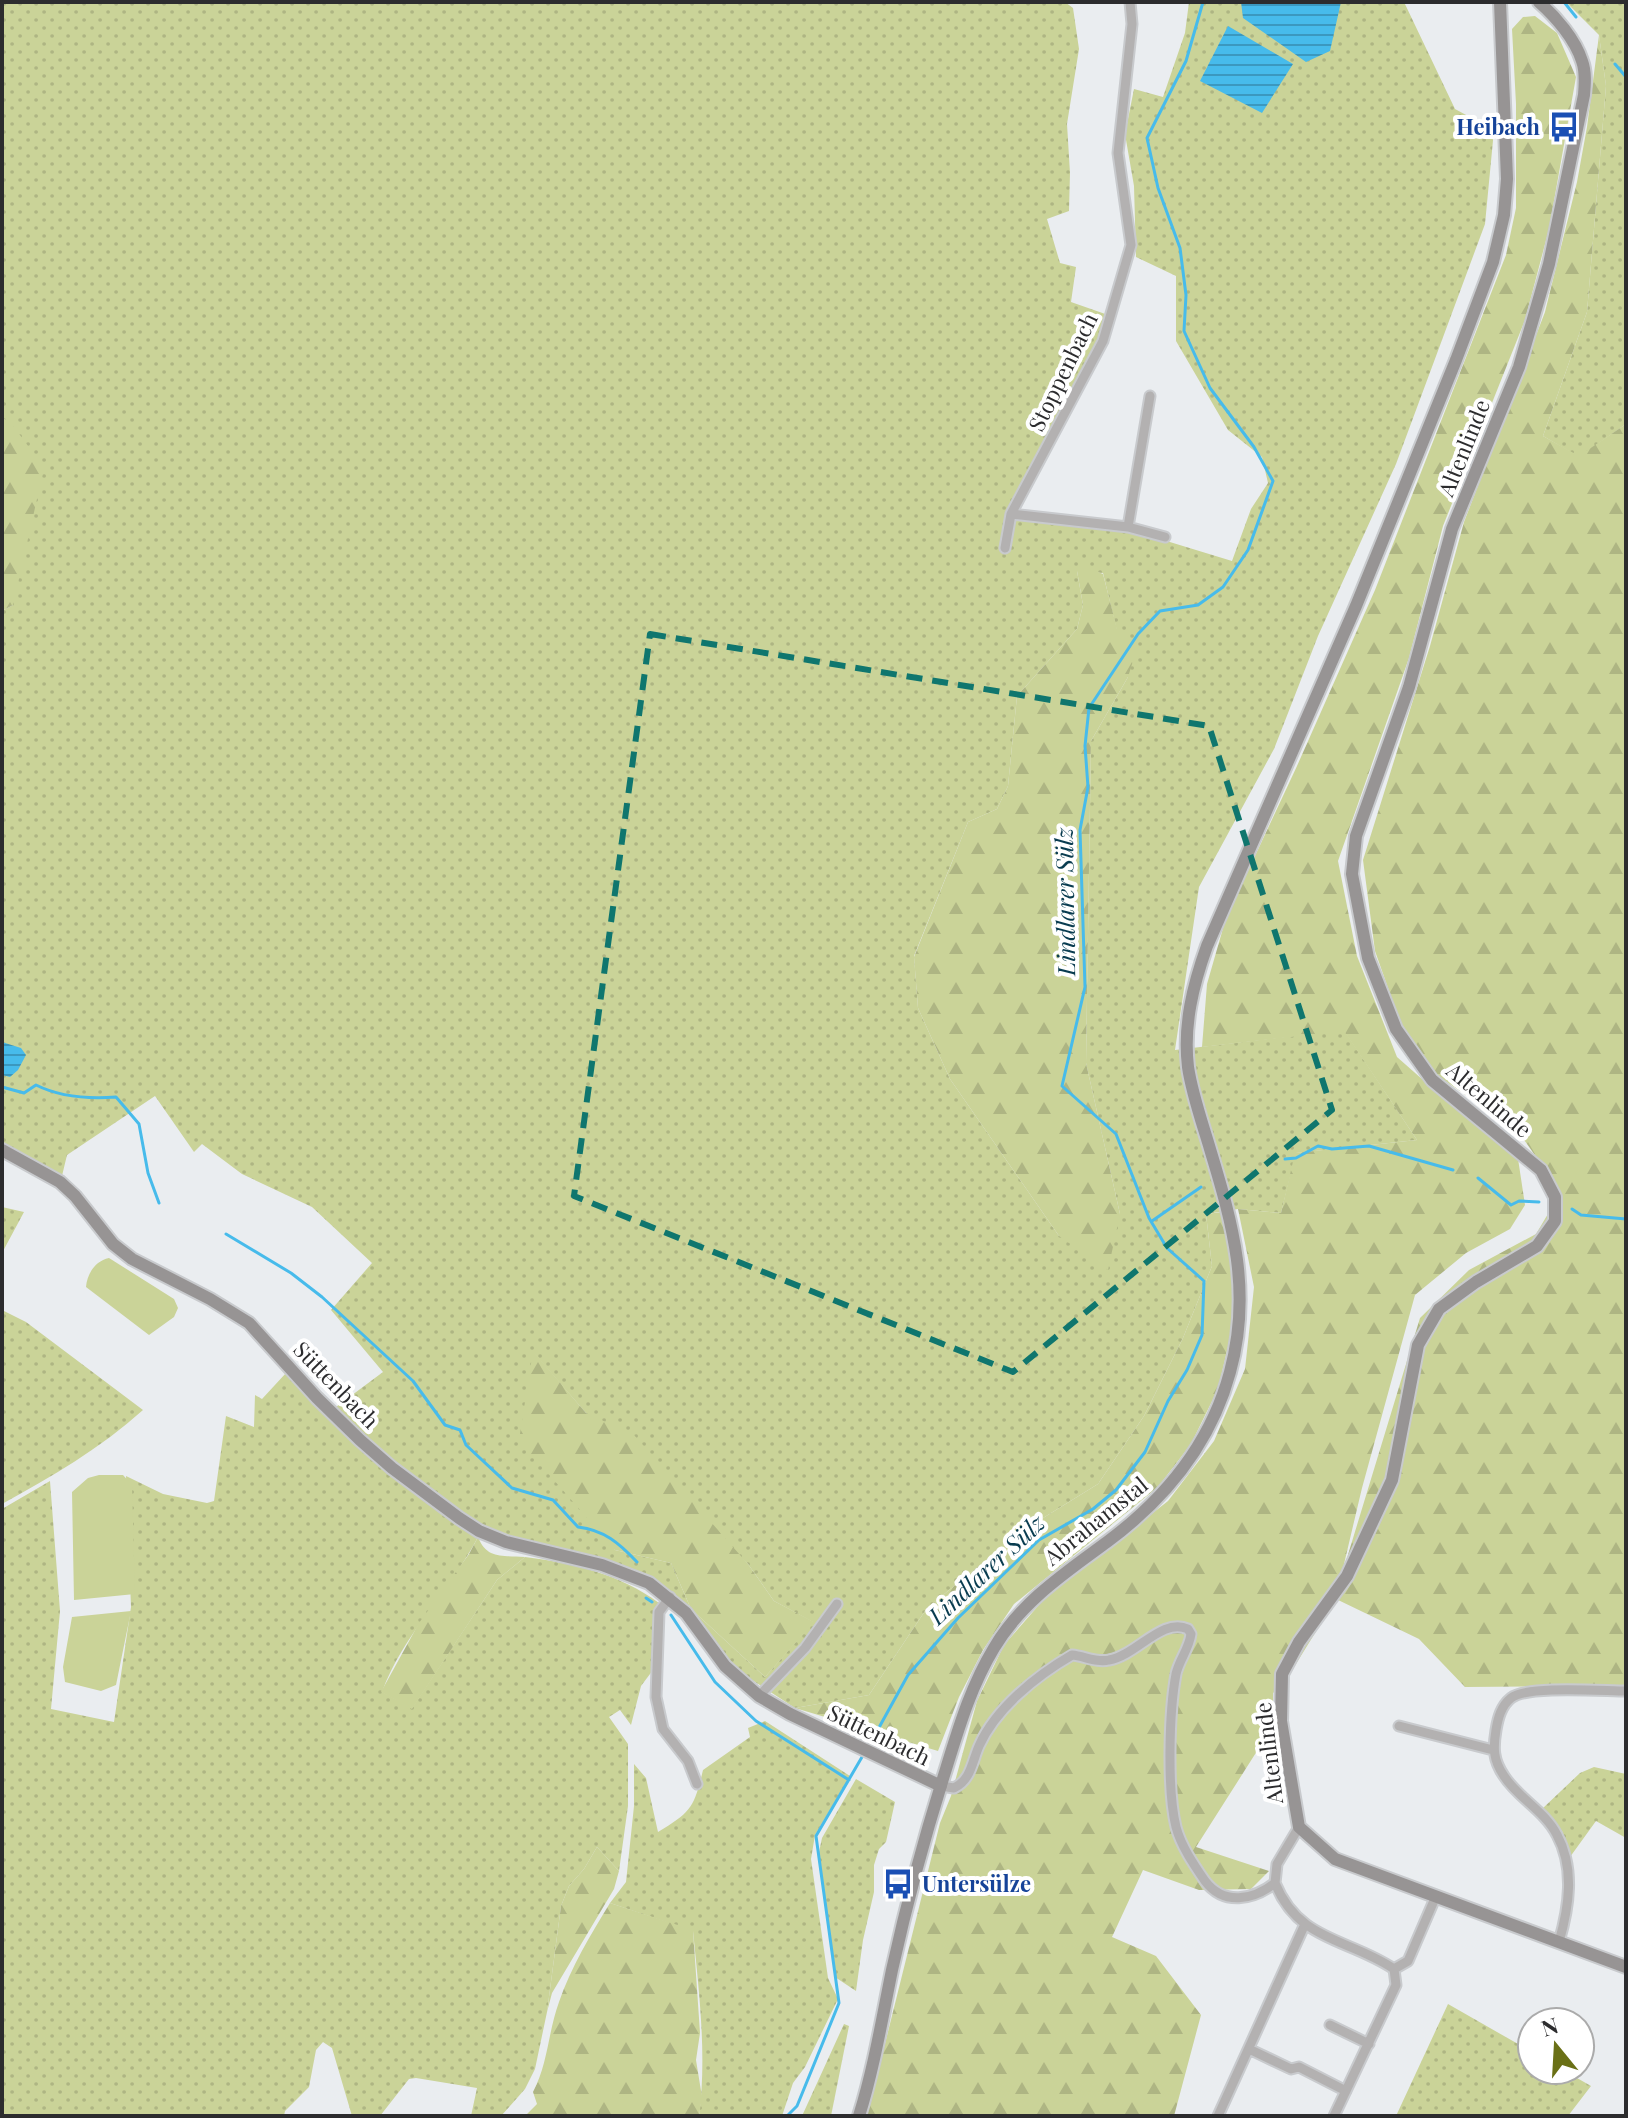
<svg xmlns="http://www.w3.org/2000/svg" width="1628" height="2118" viewBox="0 0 1628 2118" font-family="'Playfair Display',serif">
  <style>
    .grass { fill: url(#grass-dots); fill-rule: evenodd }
    .forest { fill: url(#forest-firs) }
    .pitch { fill: #cad398 }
    .water { fill: url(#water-rules) }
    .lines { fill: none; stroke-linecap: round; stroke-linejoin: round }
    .stream { stroke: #47bbeb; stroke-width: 3 }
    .street-casing { stroke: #c8cacd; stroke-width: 13 }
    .secondary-casing { stroke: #c8cacd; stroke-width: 16 }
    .street { stroke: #b3b1b1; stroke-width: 9 }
    .secondary { stroke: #979494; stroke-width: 12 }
    .marked { fill: none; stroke: #0f766e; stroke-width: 6; stroke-dasharray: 16 10; stroke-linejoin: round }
    .labels { text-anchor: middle; stroke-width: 8; stroke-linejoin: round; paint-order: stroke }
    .transit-label { font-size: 22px; font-weight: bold; fill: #164399; stroke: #fff; text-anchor: end }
    .street-label { font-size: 22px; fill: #2c2c2e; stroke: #fff }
    .water-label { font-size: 24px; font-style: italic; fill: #093c50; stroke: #fff }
  </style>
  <defs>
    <pattern id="grass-dots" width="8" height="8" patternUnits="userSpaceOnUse" patternTransform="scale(2)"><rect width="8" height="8" fill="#cad398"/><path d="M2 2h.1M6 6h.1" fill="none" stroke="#aeb583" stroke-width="1.8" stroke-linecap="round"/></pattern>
    <pattern id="forest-firs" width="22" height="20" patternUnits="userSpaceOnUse" patternTransform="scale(2)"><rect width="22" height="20" fill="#cad398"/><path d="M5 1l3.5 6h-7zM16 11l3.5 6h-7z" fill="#aeb583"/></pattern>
    <pattern id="water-rules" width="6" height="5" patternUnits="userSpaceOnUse" patternTransform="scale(2)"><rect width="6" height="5" fill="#47bbeb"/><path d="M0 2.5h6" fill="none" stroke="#3b98bf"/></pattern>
  </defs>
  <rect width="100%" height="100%" fill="#eaedf0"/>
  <path class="grass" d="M2,2H1065L1073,8L1079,49L1067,124L1070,173L1069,211L1047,219L1060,263L1076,267L1071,302L1111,316L1012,513L1111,524L1232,561L1251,509L1268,483L1262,457L1228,430L1176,341V276L1136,257L1134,186L1125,134L1134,89L1163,97L1185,33L1189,2H1404L1455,109L1494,130L1485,224L1396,464L1318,636L1274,749L1199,887L1175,1050L1344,1030L1417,1140L1296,1153L1281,1213L1238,1209L1206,1214L1212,1266L1183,1338L1144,1416L1098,1484L1022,1531L927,1608L869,1695L795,1708L735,1669L661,1585L623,1566L534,1545L458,1517L332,1410L383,1372L331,1310L372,1263L312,1207L242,1174L202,1144L194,1152L155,1096L67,1155L61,1180L2,1149V611L13,605L9,421L2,419ZM1077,571L1103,573L1128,677L1091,741L1086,1063L1120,1214L1059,1236L950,1079L918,1008L914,956L968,822L997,809L1008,786L1017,696L1077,629L1083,605ZM533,1352L586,1413L748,1564L774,1601L813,1622L765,1677L691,1609L671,1563L615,1550Z
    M1566,2H1626V424L1579,457L1543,436L1587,312L1606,86L1599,35Z
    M2,1207L24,1212L2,1253Z
    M2,1310L26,1322L143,1410C101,1448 51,1477 2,1504Z
    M286,1373L334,1424L397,1480L478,1537C450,1591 403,1634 382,1692L412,1708L497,1580L525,1557C573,1563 620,1574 659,1603L653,1670L641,1686L631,1725L620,1710L609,1717L628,1744V1806L619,1871L597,1847L584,1869L569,1886L561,1906L547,2012L535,2069L525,2089L501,2116H471L477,2088L416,2078L409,2079L380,2116H352L332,2048L323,2042L316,2050L309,2087L285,2111L284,2116H2V1509L50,1481L60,1611L51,1709L114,1722L131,1607L126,1476L163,1494L207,1503L214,1501L226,1416L254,1427L255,1395L262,1399Z
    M765,1721L850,1776L815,1835L811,1859L828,1978L838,1999L805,2067L793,2083L782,2116H699C707,2056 699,1991 693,1931L610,1903L626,1882L634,1806V1764L646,1778L658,1832C691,1812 694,1808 703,1770L750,1737L748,1728Z
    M1594,1767L1626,1774V1838L1596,1821L1570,1857L1562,1831L1542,1809L1580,1773Z
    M856,1779L895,1802L886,1842L879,1849L874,1865V1892L863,1940L856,1991L835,1977L818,1857L822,1838Z
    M1448,2004L1532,2052V2070H1563L1591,2086L1568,2116H1396Z
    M844,2024L849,2026L831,2116H802Z"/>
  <path class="forest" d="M1535,16L1557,33L1576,77L1549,229L1525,320L1443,526L1409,658L1338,861L1357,956L1397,1057L1456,1109L1517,1152L1525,1205L1510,1229L1466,1253L1415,1295L1362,1488L1340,1581L1420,1318L1469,1270L1536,1234L1561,1192L1517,1130L1438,1076L1400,1022L1375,951L1363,860L1430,646L1464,522L1545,312L1577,182L1587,127L1599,35L1606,86L1587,312L1543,436L1579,456L1626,424V1686L1465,1687L1419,1639L1336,1599L1283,1685L1273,1693V1726L1196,1847L1269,1871L1251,1889L1199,1890L1143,1870L1112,1937L1156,1956L1201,2015L1174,2116H867L940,1823L951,1796L977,1701L1004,1645L1045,1598L1168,1501L1214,1441L1245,1369L1254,1287L1238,1209L1281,1213L1295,1153L1417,1140L1344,1031L1202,1047L1207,984L1226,918L1297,766L1375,590L1506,255L1516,208V104L1512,29L1523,17Z
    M2,419L9,420L44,468L13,605L2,611Z
    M1083,566L1103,574L1117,629L1136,651L1128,677L1091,741L1086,1063L1120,1214L1108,1270L1059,1236L950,1079L918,1008L914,957L968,822L997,809L1008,786L1017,696L1077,629L1083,605L1077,571Z
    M1222,1212L1235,1291L1231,1334L1218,1389L1191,1444L1158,1487L1014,1604L983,1650L959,1697L938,1751L795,1708L869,1695L927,1608L1022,1531L1098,1484L1144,1416L1183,1338L1212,1266L1206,1214Z
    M533,1351L586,1413L634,1435L748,1564L774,1601L814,1622L765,1677L691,1609L671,1563L615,1550L519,1440Z
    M478,1537C487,1560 503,1555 525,1557L497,1580L412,1709L381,1692L419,1623L469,1554Z
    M597,1847L619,1871L614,1889L552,1993L547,2012L561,1906L569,1886L584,1869Z
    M610,1903L693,1930L700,2033L696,2060L702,2097L699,2116H525L537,2104L533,2092C548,2064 548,2032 559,2002C571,1967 591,1934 610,1903Z"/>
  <path class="pitch" d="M109,1258L174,1299L178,1308L174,1317L149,1335L86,1287C87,1274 95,1261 109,1258Z
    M99,1475H123L132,1485L135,1594L74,1600L72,1492L88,1478Z
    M131,1611L116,1685L101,1691L65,1682L63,1667L72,1617Z"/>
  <path class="water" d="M1241,2H1341L1330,51L1306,62L1243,18Z
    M1228,26L1293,64L1262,113L1200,81Z
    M2,1042L21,1048L26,1055L18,1070L10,1077L2,1075Z"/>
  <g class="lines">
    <path class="stream" d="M1564,2L1576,17
      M1615,64L1626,77
      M2,1087L24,1093L36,1085C60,1097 89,1099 116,1097L139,1124L148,1173L159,1203
      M1285,1159L1296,1158L1318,1146L1332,1149L1369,1146L1453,1170
      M1478,1178L1511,1205L1519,1201L1539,1202
      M1572,1209L1581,1215L1626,1219
      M1152,1221L1201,1187
      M226,1234L291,1273L322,1297L413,1381L445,1425L460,1430L466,1445L512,1488L553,1500L578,1527C604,1530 619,1543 637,1562
      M646,1598L652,1602
      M671,1615L715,1682L756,1721L849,1780
      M871,1742L908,1675L958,1618L1039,1540L1093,1509L1116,1490L1145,1452L1168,1401L1187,1370L1202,1335L1204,1281L1167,1248L1149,1218L1116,1134L1062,1086L1085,987L1080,830L1088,787L1085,746L1089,708L1138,634L1160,611L1198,605L1223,587L1248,550L1273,481L1254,447L1210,388L1184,331L1186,295L1180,248L1158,188L1147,138L1186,61L1203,2
      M787,2116L797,2106L839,2003L816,1836L862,1757"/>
    <g class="street-casing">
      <path id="street" d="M1011,514L1128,527L1165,537
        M1128,527L1150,396
        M1005,548L1011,514L1103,341L1131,245L1118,153L1132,24L1130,2
        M670,1597L659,1612L656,1697L663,1729L688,1761L697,1784
        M759,1696L805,1648L837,1604
        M1399,1726L1493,1750
        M941,1786L954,1788C971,1780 972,1762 979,1746C996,1708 1036,1676 1072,1655C1084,1656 1097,1663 1109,1660C1137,1655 1162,1617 1188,1629L1191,1634C1189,1649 1179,1660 1176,1674C1169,1712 1167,1790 1176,1827C1181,1846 1194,1865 1205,1881C1224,1906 1253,1900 1275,1883L1277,1864L1299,1827
        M1275,1883C1299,1942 1348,1938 1394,1969L1396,1985L1334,2116
        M1559,1942C1569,1907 1575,1868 1557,1835C1545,1811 1518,1798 1504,1776C1493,1760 1493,1748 1496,1730C1498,1718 1501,1706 1511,1698C1527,1685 1603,1691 1626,1691
        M1394,1969L1408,1961L1436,1896
        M1330,2025L1369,2044
        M1249,2049L1291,2069L1299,2067L1346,2091
        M1218,2116L1305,1924"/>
    </g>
    <g class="secondary-casing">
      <path id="secondary" d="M1539,2C1556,17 1575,39 1582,61C1586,72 1585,84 1584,95L1549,264L1519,367L1452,529L1409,687L1356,836L1352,874L1368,958L1396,1029L1432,1080L1541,1170L1555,1197V1221L1537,1246L1476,1282L1439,1309L1418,1345L1392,1480L1347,1576L1299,1642L1282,1674L1281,1721L1299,1827L1335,1859L1626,1967
        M2,1150L60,1182L75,1196L113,1244L132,1259L210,1299L249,1323L317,1398L360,1440L392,1468L459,1518L479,1531L506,1542L602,1565L649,1583L686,1613L725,1666L759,1696L790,1714L941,1786
        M859,2116C874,2068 882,2019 892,1970C907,1902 925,1835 946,1769C959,1727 971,1686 994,1648C1021,1602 1065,1573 1107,1542C1165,1499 1211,1443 1230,1372C1252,1292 1233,1225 1210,1149C1202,1122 1192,1094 1188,1067C1183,1025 1193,985 1207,946L1356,606L1456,360L1493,262L1504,215L1507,179L1500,2"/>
    </g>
    <use href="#street" class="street"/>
    <use href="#secondary" class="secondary"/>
  </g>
  <path class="marked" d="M650,634L1209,726L1332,1110L1013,1372L574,1196Z"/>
  <defs>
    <g id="bus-bare" transform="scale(2.4)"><path d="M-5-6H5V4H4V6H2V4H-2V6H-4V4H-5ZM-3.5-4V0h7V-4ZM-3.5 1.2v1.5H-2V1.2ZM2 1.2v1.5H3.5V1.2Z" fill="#1a4fb4" stroke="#fff" stroke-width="2.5" paint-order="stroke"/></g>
  </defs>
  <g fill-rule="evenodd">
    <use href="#bus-bare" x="1564" y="127"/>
    <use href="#bus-bare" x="898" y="1884"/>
  </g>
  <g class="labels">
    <g class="transit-label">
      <text x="1540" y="135">Heibach</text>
      <text x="922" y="1892" text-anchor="start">Untersülze</text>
    </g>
    <g class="street-label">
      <text transform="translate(1063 372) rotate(-64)" y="8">Stoppenbach</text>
      <text transform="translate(1464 448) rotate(-68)" y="8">Altenlinde</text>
      <text transform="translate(1489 1100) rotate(40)" y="8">Altenlinde</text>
      <text transform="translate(336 1385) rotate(46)" y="8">Süttenbach</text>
      <text transform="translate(1096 1521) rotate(-39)" y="8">Abrahamstal</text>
      <text transform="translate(879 1735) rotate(26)" y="8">Süttenbach</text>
      <text transform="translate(1269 1753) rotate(-97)" y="8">Altenlinde</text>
    </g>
    <g class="water-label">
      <text transform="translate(1066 902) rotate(-91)" y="8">Lindlarer Sülz</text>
      <text transform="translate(987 1570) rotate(-43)" y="8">Lindlarer Sülz</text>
    </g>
  </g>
  <rect width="1628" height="2118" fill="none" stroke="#2c2c2e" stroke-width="8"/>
  <g transform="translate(1556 2046) rotate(342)"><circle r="38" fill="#ffffff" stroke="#ababab" stroke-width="2"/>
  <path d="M0-6L14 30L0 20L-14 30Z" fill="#6a7016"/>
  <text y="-12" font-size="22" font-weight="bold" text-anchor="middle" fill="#2c2c2e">N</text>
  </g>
</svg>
